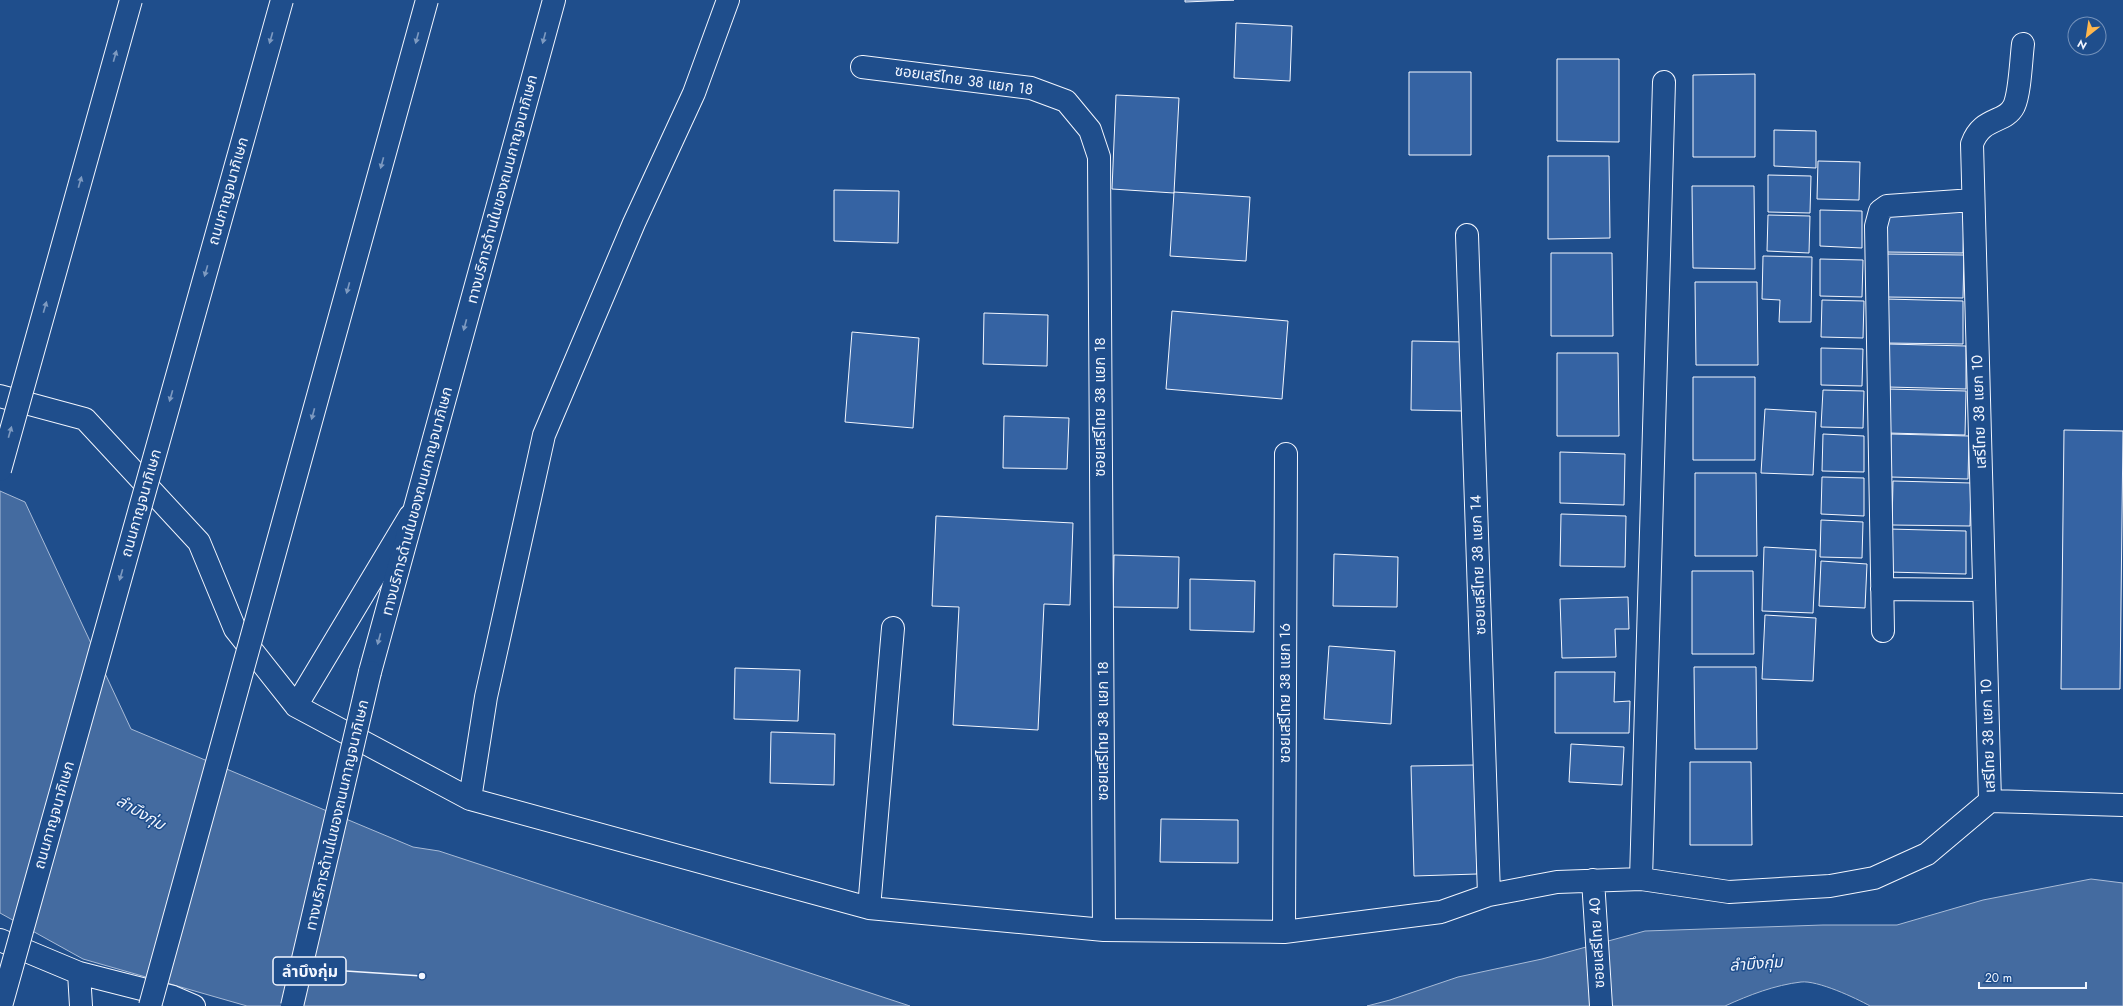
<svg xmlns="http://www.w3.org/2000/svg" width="2123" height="1006" viewBox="0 0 2123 1006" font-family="Jost,'Noto Sans Thai',sans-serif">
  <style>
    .water { fill: #446ba0; stroke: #a8bbd7 }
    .building { fill: #3563a3; stroke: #f2f6ff }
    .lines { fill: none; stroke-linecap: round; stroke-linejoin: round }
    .minor-casing { stroke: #f2f6ff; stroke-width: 24 }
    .secondary-casing { stroke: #f2f6ff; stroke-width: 24 }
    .minor { stroke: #1f4e8c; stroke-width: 22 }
    .secondary { stroke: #1f4e8c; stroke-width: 22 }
    .secondary-bridge-casing { stroke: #f2f6ff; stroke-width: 24; stroke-linecap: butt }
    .motorway-bridge-casing { stroke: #f2f6ff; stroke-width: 24; stroke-linecap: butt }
    .secondary-bridge { stroke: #1f4e8c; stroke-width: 22 }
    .motorway-bridge { stroke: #1f4e8c; stroke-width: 22 }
    .oneway { fill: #7e9ac0 }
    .labels { text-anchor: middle; stroke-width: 3; stroke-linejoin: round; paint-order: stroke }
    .street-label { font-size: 15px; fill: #f2f6ff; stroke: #1f4e8c }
    .water-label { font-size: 16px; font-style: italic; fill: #f2f6ff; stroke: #1f4e8c }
    .leader { fill: none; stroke: #f2f6ff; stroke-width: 1.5 }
    .callout-dot { fill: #f2f6ff; stroke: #1f4e8c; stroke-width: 1.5 }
    .callout { fill: #1f4e8c; stroke: #f2f6ff; stroke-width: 1.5 }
    .callout-label { font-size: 16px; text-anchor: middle; font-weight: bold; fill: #f2f6ff }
  </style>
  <rect width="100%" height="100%" fill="#1f4e8c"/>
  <path class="water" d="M0,491L25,502L131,729L413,847L439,851L910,1006H247L83,959L0,913Z
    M2091,879L2123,883V1006H1870C1856,998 1817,980 1801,982C1775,985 1749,995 1725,1006H1367L1390,1000L1458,977L1542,959L1645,931L1823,925H1897L1983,900Z"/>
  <path class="building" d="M1185,0H1234L1185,2Z
    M1236,23L1292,26L1290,81L1234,78Z
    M1557,59H1619V142L1557,141Z
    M1409,72H1471V155H1409Z
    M1755,74V157H1693V75Z
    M1116,95L1179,98L1174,193L1112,189Z
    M1774,130L1816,131V168L1774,166Z
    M1548,156H1609L1610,238L1548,239Z
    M1818,161L1860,162L1859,200L1817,199Z
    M1768,175L1811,176L1810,213L1768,212Z
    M1692,186H1754L1755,269L1693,268Z
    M834,190L899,191L898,243L834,241Z
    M1174,192L1250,197L1246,261L1170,256Z
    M1886,208L1964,210L1963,253L1886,252Z
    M1820,210L1862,211V248L1820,246Z
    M1768,215L1810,216L1809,253L1767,251Z
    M1551,253H1612L1613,336H1551Z
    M1886,254L1964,255L1963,298L1886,297Z
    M1763,256L1812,257L1811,322H1779L1780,300L1762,299Z
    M1820,259L1863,260L1862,297L1820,296Z
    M1695,282H1757L1758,365H1696Z
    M1886,299L1963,301V344L1885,343Z
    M1822,300L1864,301L1863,338L1821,337Z
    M1172,311L1288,321L1282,399L1166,389Z
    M984,313L1048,315L1047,366L983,364Z
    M852,332L919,338L913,428L845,422Z
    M1412,341L1464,342L1463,411L1411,410Z
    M1888,344L1966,346V389L1888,387Z
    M1821,348L1863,349L1862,386L1821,385Z
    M1557,353H1618L1619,436H1557Z
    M1693,377H1755V460H1693Z
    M1888,389L1966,391L1965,435L1888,433Z
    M1823,390L1864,391L1863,428L1821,427Z
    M1765,409L1816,412L1813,475L1761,473Z
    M1004,416L1069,418L1067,469L1003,468Z
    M2064,430L2123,431L2120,689H2061Z
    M1823,434L1864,436V472L1822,471Z
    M1891,434L1969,436L1968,479L1890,477Z
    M1560,452L1625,454L1624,505L1560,503Z
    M1695,473H1756L1757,556H1695Z
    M1822,477L1864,478V516L1821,514Z
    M1893,481L1971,483L1970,526L1892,525Z
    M1561,514L1626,516L1625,567L1560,566Z
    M936,516L1073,523L1070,605L1044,604L1038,730L953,725L959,607L932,606Z
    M1821,520L1863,522L1862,558L1820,557Z
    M1889,529L1966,531V574L1888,572Z
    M1764,547L1816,550L1813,613L1762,611Z
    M1334,554L1398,557L1397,607L1333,606Z
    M1114,555L1179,557L1178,608L1113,607Z
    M1821,561L1867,564L1865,608L1819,606Z
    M1692,571H1753L1754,654H1692Z
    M1190,579L1255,581L1254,632L1190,630Z
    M1628,597L1629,629H1615L1616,657L1562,658L1560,599Z
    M1765,615L1816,618L1813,681L1762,679Z
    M1329,646L1395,651L1391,724L1324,719Z
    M1694,667H1756L1757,749H1695Z
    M735,668L800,670L798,721L734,719Z
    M1555,672H1615L1614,702L1630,701L1629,733H1555Z
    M771,732L835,734L834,785L770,783Z
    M1571,744L1624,747L1622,785L1569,782Z
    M1690,762H1751L1752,845H1690Z
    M1474,765L1477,874L1414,876L1411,766Z
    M1161,819L1238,820V863L1160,862Z"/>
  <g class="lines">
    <g class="minor-casing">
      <path id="minor" d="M728,0L694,93L634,223L544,435L486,697L470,799L869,908L1104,930L1284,932L1441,912L1489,895L1557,882L1641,879L1729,892L1830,886L1874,878L1927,854L1990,801L2123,805
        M862,67L1031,88L1066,101L1090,130L1099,157L1104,930
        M1467,235L1489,895
        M0,396L85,419L199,542L235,629L296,706L470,799
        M1882,589L1984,590
        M1883,631L1876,226L1880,211L1887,206L1973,200
        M296,706L410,516
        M1990,801L1972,144C1982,116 2005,124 2014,106C2020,93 2021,60 2023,44
        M1641,879L1664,82
        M1593,880L1601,1006
        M869,908L893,628
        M1284,932L1286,454
        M0,940L79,973L173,997L194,1006
        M79,973L81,1006"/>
    </g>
    <g class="secondary-casing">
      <path id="secondary" d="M370,672L554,0"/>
    </g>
    <use href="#minor" class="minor"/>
    <use href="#secondary" class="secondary"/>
    <g class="secondary-bridge-casing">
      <path id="secondary-bridge" d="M292,1006L370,672"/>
    </g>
    <g class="motorway-bridge-casing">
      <path id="motorway-bridge" d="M0,470L131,0
        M1,1006L282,0
        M150,1006L427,0"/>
    </g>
    <use href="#secondary-bridge" class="secondary-bridge"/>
    <use href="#motorway-bridge" class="motorway-bridge"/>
  </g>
  <defs><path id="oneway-solid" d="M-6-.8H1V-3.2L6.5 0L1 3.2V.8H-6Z"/></defs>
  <g class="oneway">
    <use href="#oneway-solid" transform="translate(271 38) rotate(106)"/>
    <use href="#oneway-solid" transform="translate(417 38) rotate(105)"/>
    <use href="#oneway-solid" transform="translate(544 38) rotate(105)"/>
    <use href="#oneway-solid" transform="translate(115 56) rotate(-74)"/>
    <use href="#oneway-solid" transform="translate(382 163) rotate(105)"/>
    <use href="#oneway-solid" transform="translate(80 182) rotate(-74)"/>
    <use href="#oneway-solid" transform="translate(206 271) rotate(106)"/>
    <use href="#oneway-solid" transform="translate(348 288) rotate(105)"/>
    <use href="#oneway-solid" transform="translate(45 307) rotate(-74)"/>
    <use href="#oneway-solid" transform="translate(465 325) rotate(105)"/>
    <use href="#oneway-solid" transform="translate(171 396) rotate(106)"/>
    <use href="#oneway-solid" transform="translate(313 414) rotate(105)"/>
    <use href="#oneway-solid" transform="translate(10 432) rotate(-74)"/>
    <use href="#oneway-solid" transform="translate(121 575) rotate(106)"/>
    <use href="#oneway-solid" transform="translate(379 639) rotate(105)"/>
  </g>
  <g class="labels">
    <g class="street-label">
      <text transform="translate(964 80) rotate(8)" y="5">ซอยเสรีไทย 38 แยก 18</text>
      <text transform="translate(502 189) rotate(-75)" y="5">ทางบริการด้านในของถนนกาญจนาภิเษก</text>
      <text transform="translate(228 191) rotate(-74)" y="5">ถนนกาญจนาภิเษก</text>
      <text transform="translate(1100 407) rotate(-90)" y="5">ซอยเสรีไทย 38 แยก 18</text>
      <text transform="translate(1979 412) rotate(-92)" y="5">เสรีไทย 38 แยก 10</text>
      <text transform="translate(417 501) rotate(-75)" y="5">ทางบริการด้านในของถนนกาญจนาภิเษก</text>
      <text transform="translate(141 503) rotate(-74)" y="5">ถนนกาญจนาภิเษก</text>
      <text transform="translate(1478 565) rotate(-92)" y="5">ซอยเสรีไทย 38 แยก 14</text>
      <text transform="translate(1285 693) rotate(-90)" y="5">ซอยเสรีไทย 38 แยก 16</text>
      <text transform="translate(1103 731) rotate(-90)" y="5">ซอยเสรีไทย 38 แยก 18</text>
      <text transform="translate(1988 736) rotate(-92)" y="5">เสรีไทย 38 แยก 10</text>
      <text transform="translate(54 815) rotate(-74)" y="5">ถนนกาญจนาภิเษก</text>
      <text transform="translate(337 815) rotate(-77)" y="5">ทางบริการด้านในของถนนกาญจนาภิเษก</text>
      <text transform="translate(1597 943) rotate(-93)" y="5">ซอยเสรีไทย 40</text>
    </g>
    <g class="water-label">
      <text transform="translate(141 812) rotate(30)" y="6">ลำบึงกุ่ม</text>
      <text transform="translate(1756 963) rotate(-4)" y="6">ลำบึงกุ่ม</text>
    </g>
  </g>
  <path class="leader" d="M422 976L346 971"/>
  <circle class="callout-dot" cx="422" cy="976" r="4"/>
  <rect class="callout" x="273" y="957" width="73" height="28" rx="4"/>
  <g class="callout-label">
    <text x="310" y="977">ลำบึงกุ่ม</text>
  </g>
  <g transform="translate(2087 36) rotate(210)"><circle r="19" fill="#1f4e8c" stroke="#7391ba"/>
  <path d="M0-3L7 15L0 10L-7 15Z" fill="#ffb74d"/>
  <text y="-6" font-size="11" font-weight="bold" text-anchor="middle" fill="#f2f6ff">N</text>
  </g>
  <path d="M1979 982v6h107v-6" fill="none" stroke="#f2f6ff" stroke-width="2"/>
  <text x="1985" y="982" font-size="12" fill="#f2f6ff" stroke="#1f4e8c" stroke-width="3" paint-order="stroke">20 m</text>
</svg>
